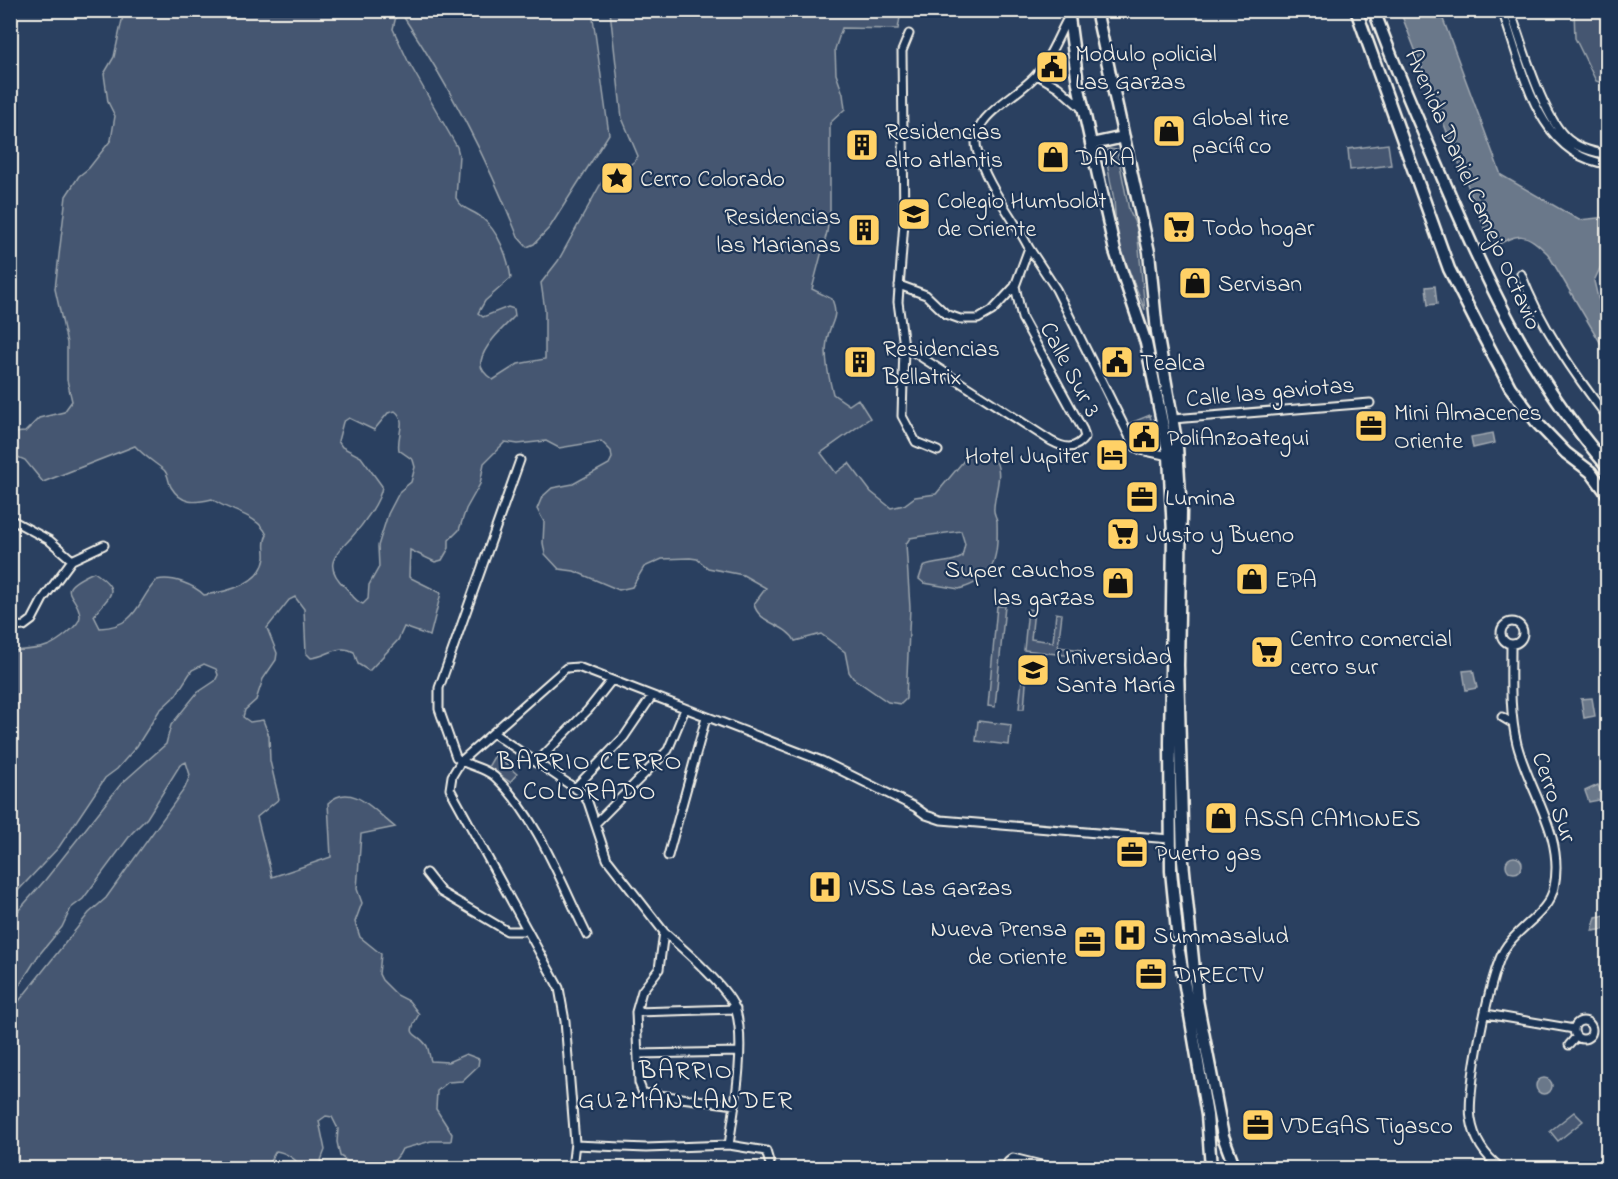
<svg xmlns="http://www.w3.org/2000/svg" width="1618" height="1179" viewBox="0 0 1618 1179" font-family="'Indie Flower',sans-serif">
  <style>
    .green { fill: #445771; stroke: #9ca4ac; stroke-width: 1.5; fill-rule: evenodd }
    .water { fill: #6a788a; stroke: #a1a8b0; stroke-width: 1.5 }
    .lines { fill: none; stroke-linecap: round; stroke-linejoin: round }
    .minor-casing { stroke: #f4f1e8; stroke-width: 11 }
    .secondary-casing { stroke: #f4f1e8; stroke-width: 15 }
    .minor { stroke: #1d3557; stroke-width: 7 }
    .secondary { stroke: #1d3557; stroke-width: 10 }
    .labels { text-anchor: middle; stroke-width: 4.5; stroke-linejoin: round; paint-order: stroke }
    .poi-label { font-size: 24px; fill: #f4f1e8; stroke: #1d3557; text-anchor: start }
    .street-label { font-size: 24px; fill: #f4f1e8; stroke: #1d3557 }
    .neighbourhood-label { font-size: 26px; letter-spacing: 1.5px; fill: #f4f1e8; stroke: #1d3557 }
  </style>
  <rect width="100%" height="100%" fill="#2a4060"/>
  <filter id="ink" filterUnits="userSpaceOnUse"><feTurbulence type="fractalNoise" baseFrequency=".0167" numOctaves="2"/><feDisplacementMap in="SourceGraphic" scale="12" xChannelSelector="R" yChannelSelector="G"/><feConvolveMatrix kernelMatrix="1 2 1 2 8 2 1 2 1" color-interpolation-filters="sRGB"/></filter>
  <g filter="url(#ink)">
    <path class="green" d="M124,11H592L609,134L550,227L534,244L527,247L518,237C488,161 449,85 403,16H396L393,29L408,61L457,147L459,155L456,198C462,210 473,210 482,218C499,232 508,257 511,278L485,301L478,313L483,317L508,307L514,309L515,316C504,327 484,345 481,361C479,370 487,376 493,380L518,364L545,359V310L541,283L558,261L604,178C615,168 631,170 638,156L622,118L610,11H901L898,29L842,28L835,49L836,74L843,94L845,109L830,123V210L827,232L812,289L832,299C840,319 829,323 827,341C824,357 829,378 833,394L849,405L858,399L870,418L821,453L836,473L849,463L871,492L891,508L904,505L915,497L936,494L971,452C979,453 992,455 996,462C1003,475 994,495 994,508C993,513 996,516 997,521C998,555 997,579 959,589L924,583L919,579L923,567C936,561 951,564 962,557L965,544L961,531L916,537L910,538L906,544L910,608L906,699L901,704L888,702L853,678L849,672L845,652L821,634L795,641C787,624 758,624 754,604L766,588L743,575L708,568L697,559L690,558L662,559L644,567L632,587L619,590L574,571L559,569L545,554L543,543L544,522L537,509L542,497L552,488L573,484L609,464L612,458L611,451L601,441L559,448L546,441L518,444L505,442L484,463L480,484L466,509L459,530L449,540V548L442,560L435,562L410,550L409,577L441,593L430,636L404,627L398,640L369,671L358,664L354,652C338,643 327,657 311,658L306,653L304,609L295,597L289,600L267,628L277,653L276,660L263,679L256,700L245,710L243,717L250,722L263,720L269,736L270,761L279,799L257,817L272,877L331,857L328,803C352,780 375,812 395,827L361,834L357,889L362,903L355,922L360,937L381,954L379,974L382,980L397,995L409,1001L419,1014C404,1040 417,1030 427,1046C429,1050 429,1056 431,1061L448,1062L466,1054L479,1059L478,1066L462,1081L448,1082L437,1091L436,1109L452,1134L451,1141H431L402,1149C396,1165 373,1175 356,1167C351,1165 345,1159 340,1156L337,1142L338,1129L332,1117L326,1116L319,1121L325,1150L318,1168H301C298,1160 285,1152 276,1151L269,1163L258,1168H11V1011L89,913L106,898L185,788L190,775L186,762L180,765L147,818L132,833L83,899L71,908L62,927L38,956L21,983L11,993V919L46,879L121,784L166,744L171,725L197,693L215,681L218,675L216,669L204,664L192,670L176,695L159,711L137,746L117,769L105,778L59,847L11,898V651C22,650 37,650 47,646C56,643 81,625 80,616C79,593 49,592 94,572C124,592 108,595 94,616L100,628C139,626 137,600 157,580C172,576 194,585 204,595C226,592 261,584 265,558C266,549 262,543 267,535C258,514 229,512 212,499C195,503 182,505 171,487C168,482 169,475 164,470C154,462 144,456 135,446L43,482L25,460L11,454V433L25,432L39,418L64,412L72,401L67,380V343L55,289L66,196L79,176L89,168L111,140L115,116L108,102L104,74L114,57ZM395,411C408,421 396,436 399,450L413,460L415,467L411,482L400,491L388,514L378,546L379,567L369,585L368,599L363,604C354,601 352,594 346,588C323,566 333,557 351,538C362,526 381,501 382,486L361,457L342,447L338,441L343,422L349,418L374,430L388,413Z
      M1574,11H1607V85L1596,81L1575,38Z
      M1388,144L1391,165L1350,170L1348,149Z
      M1109,149L1117,150L1129,210L1137,228L1145,310L1117,241L1114,200L1105,153Z
      M1150,415L1156,447L1136,438L1128,424Z
      M997,606H1005L995,707L988,706Z
      M1028,609L1034,610L1031,639L1053,642L1056,613L1062,614L1058,647L1082,650L1081,657L1024,650Z
      M1023,670L1027,671L1024,709H1019Z
      M978,721L1011,725L1009,745L976,741Z
      M495,755L517,774L510,782L488,767Z
      M1574,1112L1583,1121L1558,1141L1550,1131Z
      M963,1163L984,1168H789L853,1164Z"/>
    <path class="water" d="M1400,11H1440L1501,175L1579,220L1607,217V257L1604,260L1594,281L1598,298L1607,316V354L1548,254C1525,231 1519,232 1492,248Z
      M1435,286L1437,304L1428,305L1426,287Z
      M1493,433L1495,443L1473,448L1471,437Z
      M1473,670L1477,688L1466,690L1463,671Z
      M1592,698L1595,716L1584,718L1581,699Z
      M1598,785L1604,799L1589,802L1585,791Z
      M1506 865a8 8 0 1 1 16 0a8 8 0 1 1-16 0Z
      M1607,915V929L1592,931L1596,917Z
      M1536 1086a8 8 0 1 1 16 0a8 8 0 1 1-16 0Z"/>
    <g class="lines">
      <g class="minor-casing">
        <path id="minor" d="M1502,10C1523,67 1536,156 1608,164
          M1510,10C1522,43 1543,120 1569,140C1580,149 1594,152 1608,155
          M909,34L902,51L904,222L898,302L904,346L902,416L916,442L938,451
          M1037,75L1058,87L1083,109
          M1029,248L1056,289L1134,446L1141,450L1169,456
          M1521,274C1540,325 1575,375 1608,418
          M899,285L926,295L946,314L960,319H978L992,311L1015,286L1029,248C1013,216 986,186 977,150C968,115 1019,97 1037,74C1050,58 1058,36 1068,18
          M904,346L1051,441C1064,448 1075,451 1085,437L1083,430L1022,318L1015,286
          M1173,419L1370,403
          M520,460L439,688V709L456,757C465,766 483,766 495,777C537,816 562,885 587,935
          M10,519L49,540L72,560
          M1501 633a11 11 0 1 1 22 0a11 11 0 1 1-22 0Z
          M10,627L24,626L32,620L43,599L72,560L104,545
          M1502,717L1512,723
          M493,733L582,793L588,802L607,859L664,932L659,969L642,991L636,1012
          M536,763L588,710L611,681
          M575,788L624,737L652,696
          M596,823L668,750L685,709
          M668,856L706,718
          M426,873L441,892L507,931H528
          M1486,1014L1574,1029
          M1574 1030a9 9 0 1 1 18 0a9 9 0 1 1-18 0Z
          M1569,1045L1576,1037
          M638,1054L739,1052
          M735,1105L643,1093L639,1083L636,1012L736,1009
          M575,1145L646,1148L729,1145C734,1110 746,1045 736,1011C731,990 681,947 664,932
          M729,1145L766,1151L771,1168
          M572,1168L575,1143L565,1021L559,988L450,789L452,776L461,761L566,668L578,667L822,761L915,807L926,815L941,820L1170,839
          M1006,1168L1008,1162L1013,1158L1053,1168
          M1501,1168C1485,1156 1474,1139 1471,1119C1466,1093 1490,973 1504,950C1517,927 1549,914 1554,887C1565,836 1529,791 1517,744C1509,711 1511,677 1511,644"/>
      </g>
      <g class="secondary-casing">
        <path id="secondary" d="M1068,10L1078,84L1101,189L1115,251L1146,343L1169,456L1173,533L1170,743L1171,871L1179,951L1207,1115L1211,1168
          M1096,10L1149,252L1157,332L1177,446L1181,511L1178,665L1183,861L1197,1000L1223,1136L1235,1168
          M1356,10L1449,269L1480,330L1510,387L1538,424L1566,453L1591,472L1608,495
          M1374,10C1393,64 1416,115 1438,167C1485,277 1528,375 1608,467
          M1092,144L1124,137"/>
      </g>
      <use href="#minor" class="minor"/>
      <use href="#secondary" class="secondary"/>
    </g>
  </g>
  <defs>
    <g id="civic-square" transform="scale(1.725)"><rect x="-9" y="-9" width="18" height="18" rx="4" fill="#ffd166" stroke="#1d3557"/><path d="M-.6-6.5H3V-4.5H.6V-3L4-1V1h2V6H-6V1h2V-1L-.6-3ZM-1.2 2.5V6h2.4V2.5Z" fill="#111"/></g>
    <g id="shop-square" transform="scale(1.725)"><rect x="-9" y="-9" width="18" height="18" rx="4" fill="#ffd166" stroke="#1d3557"/><path d="M-5-2.5h2.3a2.7 3.5 0 0 1 5.4 0H5L5.5 6h-11ZM-1.5-2.5h3a1.5 2.3 0 0 0-3 0Z" fill="#111"/></g>
    <g id="building-square" transform="scale(1.725)"><rect x="-9" y="-9" width="18" height="18" rx="4" fill="#ffd166" stroke="#1d3557"/><path d="M-4-6H4V6H1V3H-1V6H-4ZM-2.5-4.3h1.7v1.8h-1.7ZM.8-4.3h1.7v1.8H.8ZM-2.5-1h1.7V.8h-1.7ZM.8-1h1.7V.8H.8Z" fill="#111"/></g>
    <g id="sight-square" transform="scale(1.725)"><rect x="-9" y="-9" width="18" height="18" rx="4" fill="#ffd166" stroke="#1d3557"/><path d="M0-6L1.8-2.2L6-1.7L2.9 1.2L3.7 5.4L0 3.3L-3.7 5.4L-2.9 1.2L-6-1.7L-1.8-2.2Z" fill="#111"/></g>
    <g id="school-square" transform="scale(1.725)"><rect x="-9" y="-9" width="18" height="18" rx="4" fill="#ffd166" stroke="#1d3557"/><path d="M0-5L7-2L0 1L-7-2ZM-4 1L0 2.5L4 1V4Q0 6-4 4Z" fill="#111"/></g>
    <g id="supermarket-square" transform="scale(1.725)"><rect x="-9" y="-9" width="18" height="18" rx="4" fill="#ffd166" stroke="#1d3557"/><path d="M-6-5.5h2.5l.6 2H6L4.5 2H-2.5L-4.4-4H-6ZM-1.5 3.2a1.3 1.3 0 1 0 .1 0ZM3 3.2a1.3 1.3 0 1 0 .1 0Z" fill="#111"/></g>
    <g id="office-square" transform="scale(1.725)"><rect x="-9" y="-9" width="18" height="18" rx="4" fill="#ffd166" stroke="#1d3557"/><path d="M-6-3h4V-5.5h4V-3h4V5H-6ZM-1-4.5V-3h2v-1.5ZM-6 0V1H6V0Z" fill="#111"/></g>
    <g id="hotel-square" transform="scale(1.725)"><rect x="-9" y="-9" width="18" height="18" rx="4" fill="#ffd166" stroke="#1d3557"/><path d="M-6-4.5h1.5V1H6V5H4.5V3h-9V5H-6ZM-4 0a1.8 1.8 0 1 1 3.6 0ZM.5 0V-2.5h3Q6-2.5 6 0Z" fill="#111"/></g>
    <g id="university-square" transform="scale(1.725)"><rect x="-9" y="-9" width="18" height="18" rx="4" fill="#ffd166" stroke="#1d3557"/><path d="M0-5L7-2L0 1L-7-2ZM-4 1L0 2.5L4 1V4Q0 6-4 4Z" fill="#111"/></g>
    <g id="hospital-square" transform="scale(1.725)"><rect x="-9" y="-9" width="18" height="18" rx="4" fill="#ffd166" stroke="#1d3557"/><path d="M-5-5h3v3.5h4V-5h3V5h-3V1.5h-4V5h-3Z" fill="#111"/></g>
  </defs>
  <g fill-rule="evenodd">
    <use href="#civic-square" x="1052" y="67"/>
    <use href="#shop-square" x="1169" y="131"/>
    <use href="#building-square" x="862" y="145"/>
    <use href="#shop-square" x="1053" y="157"/>
    <use href="#sight-square" x="617" y="178"/>
    <use href="#school-square" x="914" y="214"/>
    <use href="#supermarket-square" x="1179" y="227"/>
    <use href="#building-square" x="864" y="230"/>
    <use href="#shop-square" x="1195" y="283"/>
    <use href="#building-square" x="860" y="362"/>
    <use href="#civic-square" x="1117" y="362"/>
    <use href="#office-square" x="1371" y="426"/>
    <use href="#civic-square" x="1144" y="437"/>
    <use href="#hotel-square" x="1112" y="455"/>
    <use href="#office-square" x="1142" y="497"/>
    <use href="#supermarket-square" x="1123" y="534"/>
    <use href="#shop-square" x="1252" y="579"/>
    <use href="#shop-square" x="1118" y="583"/>
    <use href="#supermarket-square" x="1267" y="652"/>
    <use href="#university-square" x="1033" y="670"/>
    <use href="#shop-square" x="1221" y="818"/>
    <use href="#office-square" x="1132" y="852"/>
    <use href="#hospital-square" x="825" y="887"/>
    <use href="#hospital-square" x="1130" y="935"/>
    <use href="#office-square" x="1090" y="942"/>
    <use href="#office-square" x="1151" y="974"/>
    <use href="#office-square" x="1258" y="1125"/>
  </g>
  <g class="labels">
    <g class="poi-label">
      <text x="1075" y="61">Modulo policial<tspan x="1075" dy="28">Las Garzas</tspan></text>
      <text x="1192" y="125">Global tire<tspan x="1192" dy="28">pacífico</tspan></text>
      <text x="885" y="139">Residencias<tspan x="885" dy="28">alto atlantis</tspan></text>
      <text x="1076" y="165">DAKA</text>
      <text x="640" y="186">Cerro Colorado</text>
      <text x="937" y="208">Colegio Humboldt<tspan x="937" dy="28">de Oriente</tspan></text>
      <text x="841" y="224" text-anchor="end">Residencias<tspan x="841" dy="28">las Marianas</tspan></text>
      <text x="1202" y="235">Todo hogar</text>
      <text x="1218" y="291">Servisan</text>
      <text x="883" y="356">Residencias<tspan x="883" dy="28">Bellatrix</tspan></text>
      <text x="1140" y="370">Tealca</text>
      <text x="1394" y="420">Mini Almacenes<tspan x="1394" dy="28">Oriente</tspan></text>
      <text x="1167" y="445">PoliAnzoategui</text>
      <text x="1089" y="463" text-anchor="end">Hotel Jupiter</text>
      <text x="1165" y="505">Lumina</text>
      <text x="1146" y="542">Justo y Bueno</text>
      <text x="1095" y="577" text-anchor="end">Super cauchos<tspan x="1095" dy="28">las garzas</tspan></text>
      <text x="1275" y="587">EPA</text>
      <text x="1290" y="646">Centro comercial<tspan x="1290" dy="28">cerro sur</tspan></text>
      <text x="1056" y="664">Universidad<tspan x="1056" dy="28">Santa María</tspan></text>
      <text x="1244" y="826">ASSA CAMIONES</text>
      <text x="1155" y="860">Puerto gas</text>
      <text x="848" y="895">IVSS Las Garzas</text>
      <text x="1067" y="936" text-anchor="end">Nueva Prensa<tspan x="1067" dy="28">de Oriente</tspan></text>
      <text x="1153" y="943">Summasalud</text>
      <text x="1174" y="982">DIRECTV</text>
      <text x="1281" y="1133">VDEGAS Tigasco</text>
    </g>
    <g class="street-label">
      <text transform="translate(1474 189) rotate(66)" y="8">Avenida Daniel Camejo Octavio</text>
      <text transform="translate(1071 369) rotate(62)" y="8">Calle Sur 3</text>
      <text transform="translate(1270 391) rotate(-5)" y="8">Calle las gaviotas</text>
      <text transform="translate(1555 797) rotate(71)" y="8">Cerro Sur</text>
    </g>
    <g class="neighbourhood-label">
      <text x="590" y="769">BARRIO CERRO<tspan x="590" dy="30">COLORADO</tspan></text>
      <text x="686" y="1078">BARRIO<tspan x="686" dy="30">GUZMÁN LANDER</tspan></text>
    </g>
  </g>
  <rect width="1618" height="1179" fill="none" stroke="#1d3557" stroke-width="36"/>
  <rect x="18" y="18" width="1582" height="1143" fill="none" stroke="#f4f1e8" stroke-width="2" filter="url(#ink)"/>
</svg>
